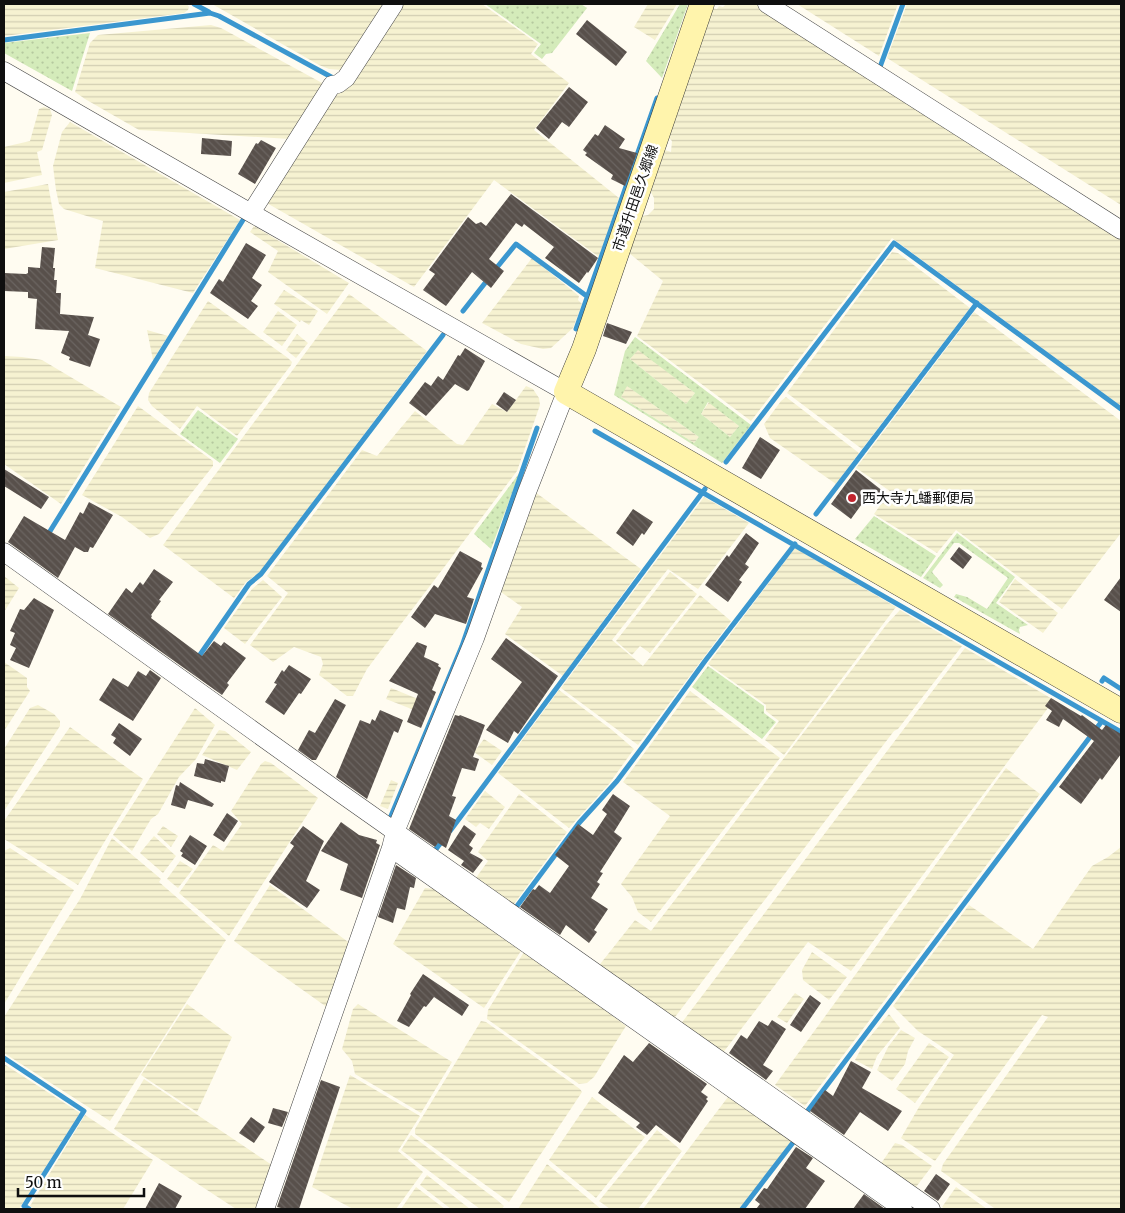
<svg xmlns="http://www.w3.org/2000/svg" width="1125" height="1213" viewBox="0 0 1125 1213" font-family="Merriweather,'Noto Sans JP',serif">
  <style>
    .farmland { fill: url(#farmland-rules) }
    .grass { fill: url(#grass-dots); fill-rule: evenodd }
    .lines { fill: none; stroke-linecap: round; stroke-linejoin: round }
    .stream { stroke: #3b97cf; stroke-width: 5 }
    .building { fill: url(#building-back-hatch) }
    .street-casing { stroke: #424242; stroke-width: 19 }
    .secondary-casing { stroke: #313131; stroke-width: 25 }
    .street { stroke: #fff; stroke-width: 18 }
    .secondary { stroke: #fff4ac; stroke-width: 24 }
    .poi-dot { fill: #c2242e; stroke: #fff; stroke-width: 2 }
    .labels { text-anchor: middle; stroke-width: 5; stroke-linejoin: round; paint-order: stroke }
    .street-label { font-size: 14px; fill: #0f0f0f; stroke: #fff }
    .poi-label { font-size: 14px; fill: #0f0f0f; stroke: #fff; text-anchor: start }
  </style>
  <defs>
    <pattern id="farmland-rules" width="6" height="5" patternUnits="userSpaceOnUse" patternTransform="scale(1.25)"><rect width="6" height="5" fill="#f6f2d1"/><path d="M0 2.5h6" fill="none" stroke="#d2ceb2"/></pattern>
    <pattern id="grass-dots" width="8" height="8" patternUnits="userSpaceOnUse" patternTransform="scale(1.25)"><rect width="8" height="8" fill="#d4ebba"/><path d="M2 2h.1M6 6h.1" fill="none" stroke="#b5c89f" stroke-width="1.8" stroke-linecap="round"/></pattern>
    <pattern id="building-back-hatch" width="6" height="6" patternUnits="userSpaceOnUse" patternTransform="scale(1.25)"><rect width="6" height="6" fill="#58504b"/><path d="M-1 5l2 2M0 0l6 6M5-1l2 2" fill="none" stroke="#6b6561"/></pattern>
  </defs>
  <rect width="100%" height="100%" fill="#fffcf1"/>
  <path class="farmland" d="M4,4H187L189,7L188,10L184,13L4,36Z
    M212,4H383L341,70L329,69L319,65Z
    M401,4H482L538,44L531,54L569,83L534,130L619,198L599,257L494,180L414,287L265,202L331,99L343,90Z
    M648,4H677L655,40L634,27Z
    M726,4H759L1121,236V406L892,238L751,421L637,336L663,281L629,253L642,216L648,215L654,209V198L651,192L665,150L671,152L672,141L669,138L711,8L717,9L719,6L723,7Z
    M797,4H898L879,56Z
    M907,4H1121V205L887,58Z
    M211,25L221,28L324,84L290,139L139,130L85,99L75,92L90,43L98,35Z
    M44,107L50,109L52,115L42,150L37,152L42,175L4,183V147L30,141L39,109Z
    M70,122L240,220L193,293L95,268L103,221L64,209L59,204L56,190L53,166L62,132Z
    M48,184L58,240L4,249V192Z
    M254,226L349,283L327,314L268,272L278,251L250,232Z
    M892,252L898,253L970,308L862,449L787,393Z
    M532,258L579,296L578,300L582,304L573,328L551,348L543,349L521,344L482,323Z
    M284,290L318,311L309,325L301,320L300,322L274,304Z
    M349,294L427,351L260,572L246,582L234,598L163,545Z
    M208,301L288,358L292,362L291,365L237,436L197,406L180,429L152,406L148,400L149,393Z
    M278,311L297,325L282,346L263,332Z
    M974,312L1121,421V533L1062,609L956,530L937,553L874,514L890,491L856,468Z
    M147,330L168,336L153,360Z
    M297,334L308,343L296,358L286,350Z
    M638,349L695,393L686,404L630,359Z
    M4,356L22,357L42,360L121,407L61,504L4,464Z
    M626,385L699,437L694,443L621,397Z
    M526,386L533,389L539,398L540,405L517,471L367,669L353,696H347L319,675L323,664L321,657L294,647L273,662L250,645L288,593L267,576L362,450L377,456L415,411L457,444L463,445L492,404L507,412Z
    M786,397L859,453L836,484L770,438L764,424L781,401Z
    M709,402L739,426L730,437L701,414Z
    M138,406L213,461V466L159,534L150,538L122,517L82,495Z
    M535,492L641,569L563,676L505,634L522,607L501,592Z
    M704,497L749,523L698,589L668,569L612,640L643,666L700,595L731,621L638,745L561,688Z
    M795,548L896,607L784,755L765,740L779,721L766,711V705L708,664Z
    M670,572L697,594L650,653L640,646L632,655L616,641Z
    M4,576L19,588L4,612Z
    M1015,579L1058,613L1043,633L999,602Z
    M263,580L282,597L245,644L224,628L252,589Z
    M900,610L962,646L898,729L894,731L672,1021L597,968L635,920L651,931L887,624Z
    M965,648L1054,700L851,971L808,942L722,1054L680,1025Z
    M4,662L27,678V687L30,691L4,731Z
    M391,688L418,699L414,710L386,699Z
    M559,690L612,730L634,749L609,784L569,828L498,773Z
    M690,691L780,758L651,922L638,912L632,897L621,884L670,816L623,782Z
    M38,705L54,714L60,721V726L4,811V749L30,708Z
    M195,708L215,725L196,759L179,777L158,814L151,819L132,851L113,835Z
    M70,727L143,779L78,885L4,839V821Z
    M219,730L225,731L251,752L237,770L202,755Z
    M484,739L502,751L492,765L474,752Z
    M265,761L271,763L318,798L229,936L179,893L213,845L223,851L242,824L231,811L261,764Z
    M1006,768L1040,794L805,1106L775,1085Z
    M391,780L398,783L388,809L380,806Z
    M485,791L505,807L489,829L480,823L476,827L465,819Z
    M519,794L567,832L511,908L473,882L488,861L478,852Z
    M163,826L178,836L171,847L157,834Z
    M154,836L176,856L163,873L140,853Z
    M112,838L161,879L159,882L226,940L110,1121L4,1053V1017L80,899Z
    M1121,847V1209H993L994,1208L941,1171L943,1164L1048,1017L1042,1015L935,1161L901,1138L919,1107L954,1055L918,1031L893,1006L969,905L1033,949L1092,866L1108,857Z
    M10,848L74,890L4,1004V851Z
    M180,861L193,869L178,888L167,879Z
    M270,885L351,944L328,1008L234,941Z
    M425,888L438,889L521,951L484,1008L393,944Z
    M524,952L529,953L626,1026L594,1077L587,1083L579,1084L487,1019L488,1010Z
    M812,952L847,977L829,1000L803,980L802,970Z
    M795,993L804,999L787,1023L777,1017Z
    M187,1004L232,1037L197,1112L141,1075Z
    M358,1004L452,1062L421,1113L355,1074L352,1061L342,1049L353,1009Z
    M889,1014L900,1028L877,1056L872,1069L855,1060L863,1045Z
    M481,1021L486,1022L580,1089L582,1092L509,1202L415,1134V1129Z
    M901,1030L915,1038L908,1051L905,1064L892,1081L877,1070L888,1047Z
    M929,1043L949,1057L915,1103L896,1089Z
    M4,1064L80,1113L19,1209H4Z
    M350,1075L420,1116L398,1151L423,1172L396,1209H353L312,1187Z
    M144,1079L272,1165L259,1209H236L114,1129Z
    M731,1093L792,1141L739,1209H643Z
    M592,1097L645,1137L596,1198L549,1160Z
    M85,1115L153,1160L123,1209H34L30,1206Z
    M657,1130L682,1151L638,1209H610L599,1201Z
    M411,1135L497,1200L504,1206L502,1209H480L401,1150Z
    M895,1143L902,1145L932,1166L913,1191L880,1165Z
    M547,1164L601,1209H518Z
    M427,1175L470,1209H451L420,1185Z
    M416,1187L445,1209H401Z
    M956,1187L987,1209H945L942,1207Z"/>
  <path class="grass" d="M485,4H581L587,8L552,53L546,54L542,59L534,53L541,44Z
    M680,4H688L662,78L646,61Z
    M90,33L72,91L4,53V43Z
    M635,337L751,425L722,463L614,395L625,351ZM638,350L695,393L686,404L630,359ZM627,386L699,437L694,443L621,397ZM708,402L739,426L730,437L701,414Z
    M198,410L238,439L220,463L180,434Z
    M520,472L491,549L474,534Z
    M874,516L936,556L921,577L855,539Z
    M957,533L1015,577L996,603L1028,625L1020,627L1019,630L1020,634L954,597L956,594L967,597L987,609L1008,578L959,543H954L932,572L943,585L940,588L923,578Z
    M708,666L764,706V713L776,722L762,739L692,687Z"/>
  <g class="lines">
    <path class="stream" d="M194,4L209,12
      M4,40L210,13L219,16L335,79
      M880,67L903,4
      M494,271L516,244L588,297
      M463,311L489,278
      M576,329L657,98
      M595,431L1121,732
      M726,462L894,243L1121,409
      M816,514L977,303
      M47,536L243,220
      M197,659L249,584L261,574L443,335
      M1102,681L1104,678L1121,689
      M391,816L462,646L537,428
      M450,831L705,489
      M433,853L443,840
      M514,910L579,823L617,781L647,741L705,661L795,544
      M4,1058L84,1111L24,1206L29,1209
      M806,1113L1102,721
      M742,1209L795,1140"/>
  </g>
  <path class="building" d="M587,20L627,52L616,66L576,34Z
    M569,87L588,102L569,127L562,122L549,139L536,128Z
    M605,125L625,139L619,148L637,153L625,186L611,179L613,175L585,155L587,153L583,150L595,134L598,136Z
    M202,138L232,141L231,156L201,154Z
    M261,140L276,148L255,184L238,174L256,143L258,144Z
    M511,194L598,258L588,273L587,272L579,283L545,258L554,247L524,224L522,227L516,223L489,259L504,271L491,288L472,272L446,306L423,290L435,274L429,270L468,217L476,224L481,222L486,226Z
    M246,243L266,255L252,278L262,285L251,301L258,306L248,319L210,293L219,279L223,282Z
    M42,247L55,248L53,268H55L54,280H57L56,293H61L60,314L94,317L88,335L100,339L90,367L69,360L70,357L61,353L69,331L35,329L37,299L28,298V292L4,291V273L26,274L28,273V267L40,268Z
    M607,323L632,332L626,344L603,336Z
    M465,348L485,361L469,390L467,391L455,384L426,416L409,403L425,382L431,386L438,376L443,380L458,355L460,356Z
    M504,392L516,400L507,412L496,404Z
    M760,437L780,450L761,479L742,468Z
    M4,469L49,497L41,509L4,486Z
    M856,470L884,492L876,504L867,497L851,519L831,504Z
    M89,502L113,515L93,548L90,547L88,552H84L75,547L58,578L8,542L24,516L65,540L80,512L83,514Z
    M633,509L653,522L644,535L642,533L633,546L616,533Z
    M746,533L759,543L745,564L749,567L739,580L742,582L728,602L705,585L727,555L729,557Z
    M959,547L972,557L963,569L950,559Z
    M460,551L482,563L481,567L483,568L467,597L474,599L466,624L435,614L425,628L411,617L434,585L438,588Z
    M154,569L173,582L159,600L161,601L151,615L152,616L151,618L202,656L214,641L221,646L224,642L246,658L227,683L229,685L222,695L108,614L126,588L132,593L140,582L143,585Z
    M1121,577V612L1104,600Z
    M34,598L54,610L29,668L10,660L16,648L10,645L15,633L10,631L20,609L24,610Z
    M506,638L558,676L518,734L514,731L508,743L486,730L522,682L491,659Z
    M417,642L427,646L424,657L439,664L438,666L441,668L432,690L436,692L421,728L407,722L418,694L389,681Z
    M289,665L311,679L301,694L299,693L284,715L265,702L277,684L274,683L282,670L284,672Z
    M150,670L161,678L133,721L99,700L113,678L128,687L138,671L146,676Z
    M1051,698L1081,716L1082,715L1102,730L1106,725L1121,734V754L1102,780L1100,778L1081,804L1059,787L1094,741L1063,719L1059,727L1046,720L1052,711L1045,706Z
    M335,699L346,705L316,760H312L298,750L309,730L315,733Z
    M380,710L403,720L398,733L394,731L367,799L336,777L360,720L370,724L372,719L375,721Z
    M455,715L459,716L460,715L485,725L473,757L479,759L475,771L462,768L452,796L456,797L449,816L456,820L446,848L438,843L435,847L409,829Z
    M119,723L142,739L130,756L113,743L116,738L111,735Z
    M205,759L229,766L225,782L221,781V783L194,776L197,763L204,764Z
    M180,782L214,804L212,807L188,800L185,809L171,805L176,785L179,786Z
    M613,794L630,806L614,832L622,838L600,872L603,873L597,882L600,884L591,898L608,909L594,930L597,932L589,943L566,925L560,935L520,907L533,889L535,890L539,885L550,893L569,866L555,855L578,824L593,835L607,814L602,810Z
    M227,813L238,821L224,842L213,835Z
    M341,822L359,835L377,840L376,843L380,845L362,898L340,890L348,864L321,851Z
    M464,825L476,834L469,845L473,848L468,856L470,853L483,860L473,873L461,865L464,861L448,850Z
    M303,826L324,841L306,881L320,890L307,908L269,882L294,846L290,843Z
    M190,835L207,846L195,865L181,856L183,853L180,851Z
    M396,865L416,878L414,888L410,887L405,910L397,908L393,923L378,917Z
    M423,974L469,1005L462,1016L434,997L426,1007L424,1006L409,1027L397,1021L411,995L410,994Z
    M810,995L821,1003L801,1032L790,1025Z
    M772,1020L786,1029L763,1065L773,1071L766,1080L729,1053L741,1035L747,1039L759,1021L768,1026Z
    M649,1043L707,1084L701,1092L708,1097L706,1099L708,1101L680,1143L656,1125L647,1135L636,1127L640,1123L598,1093L624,1055L633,1062Z
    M851,1061L871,1072L862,1088L902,1111L888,1131L860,1112L844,1135L810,1111L825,1090L833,1096Z
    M321,1080L340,1087L299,1209H285L277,1207Z
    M273,1108L288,1112L282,1127L268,1123Z
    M251,1117L265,1127L254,1143L239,1133Z
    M796,1147L813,1158L806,1168L825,1181L805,1209H756L760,1204L755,1200L764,1188L767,1189Z
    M936,1174L950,1184L938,1201L924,1191Z
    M159,1183L182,1196L175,1209H145Z
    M864,1194L885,1209H853Z"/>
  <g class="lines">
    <g class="street-casing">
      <path id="street" d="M767,4L1121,230
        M4,71L251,213L566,392L527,492L475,638L395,832L391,848L265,1209
        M251,213L332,85L338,84L346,78L394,4
        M4,552L343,795L931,1209
        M391,848L903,1209"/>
    </g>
    <g class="secondary-casing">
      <path id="secondary" d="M702,4L584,349L566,392L1121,711"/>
    </g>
    <use href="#street" class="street"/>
    <use href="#secondary" class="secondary"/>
  </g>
  <circle class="poi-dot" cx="852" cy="498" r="5"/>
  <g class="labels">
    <g class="street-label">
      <text transform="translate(635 198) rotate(-71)" y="5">市道升田邑久郷線</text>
    </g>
    <g class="poi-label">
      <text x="862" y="503">西大寺九蟠郵便局</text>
    </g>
  </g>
  <rect width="1125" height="1213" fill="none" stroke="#0f0f0f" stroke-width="10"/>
  <path d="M18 1188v8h126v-8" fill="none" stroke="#0f0f0f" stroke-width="2.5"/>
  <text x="25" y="1188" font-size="15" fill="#0f0f0f" stroke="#ffffff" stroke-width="4" paint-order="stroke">50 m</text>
</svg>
